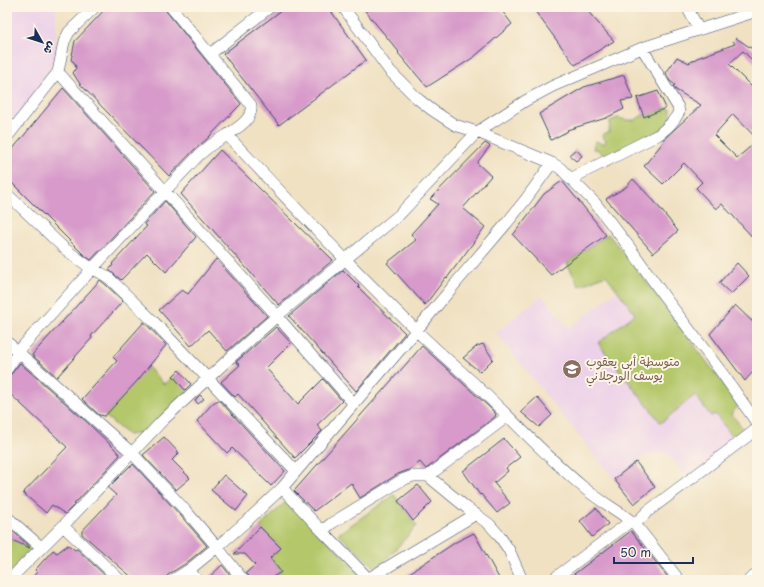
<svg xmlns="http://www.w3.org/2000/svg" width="764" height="587" viewBox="0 0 764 587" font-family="'Playpen Sans','Playpen Sans Arabic',sans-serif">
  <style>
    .built { fill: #edd1e9 }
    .green { fill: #b4c76a; stroke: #687b64 }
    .building { fill: #d79aca }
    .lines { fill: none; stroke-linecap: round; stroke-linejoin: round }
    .minor-casing { stroke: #3b4a6d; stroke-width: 12 }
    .minor { stroke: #fff; stroke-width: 11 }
    .labels { text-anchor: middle; stroke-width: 4; stroke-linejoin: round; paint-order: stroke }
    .education-label { font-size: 12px; fill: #785e54; stroke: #fcf5e5; text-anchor: start }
  </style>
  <rect width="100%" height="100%" fill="#fcf5e5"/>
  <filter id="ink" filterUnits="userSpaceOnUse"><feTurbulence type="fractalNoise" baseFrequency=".025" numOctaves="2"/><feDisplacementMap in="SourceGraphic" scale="8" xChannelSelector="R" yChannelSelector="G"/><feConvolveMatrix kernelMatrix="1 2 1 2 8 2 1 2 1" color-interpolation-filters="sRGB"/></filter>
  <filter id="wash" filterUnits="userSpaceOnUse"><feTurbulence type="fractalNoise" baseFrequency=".012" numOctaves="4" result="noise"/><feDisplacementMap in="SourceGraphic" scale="16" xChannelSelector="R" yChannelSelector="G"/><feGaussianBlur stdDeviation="0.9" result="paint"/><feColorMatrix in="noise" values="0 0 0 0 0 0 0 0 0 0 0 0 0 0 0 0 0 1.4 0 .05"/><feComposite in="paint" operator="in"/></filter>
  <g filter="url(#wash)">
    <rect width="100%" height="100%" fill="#f0e1c2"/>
    <path class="built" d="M7,7H56V57L21,116L9,117L7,115Z
      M618,290L635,314L598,343L661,422L695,395L711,416L715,414L736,441L688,479L666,452L644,456L614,479L496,333L542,295L569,329Z"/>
    <path class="green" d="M666,108L671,109L670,126L604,157L599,150L593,149L595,141L604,144L606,140L602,137L603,134L609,132L610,121L618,118L626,120H635L643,115L646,116Z
      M608,234L652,289L739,405L731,414L747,433L736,441L715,414L711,416L695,395L661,423L598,343L635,314L606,275L579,286L567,263Z
      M148,367L164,384L173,376L189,393L151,427L137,434L128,435L105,416Z
      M394,495L417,526L377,569L338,534Z
      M289,498L365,580H268L281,572L270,558L281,548L260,527Z
      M7,538L14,541L23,540L29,543L35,550L7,579Z"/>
    <g id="blocks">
      <path class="building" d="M107,7H164L166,11L241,104L207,139L194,150L169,176L80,84L73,73L76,68L74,62L71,60L75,41Z
        M286,7H328L366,60L279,125L223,54Z
        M362,7H499L512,24L474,57L427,87L398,53L399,52Z
        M532,7H584L614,41L575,65Z
        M736,38L757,52V65L743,51L729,64L757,92V139L733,114L714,135L737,158L757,141V242L722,204L716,209L696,188L702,182L684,163L663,184L644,166L664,141L663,140L701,105L676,90L673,86L675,85L670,81L666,73L677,57L689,63L697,58L735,44L733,41Z
        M624,75L633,99L621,101L624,109L606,118L567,130L568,131L551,140L539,114L584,87Z
        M63,88L155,191L91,260L83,254L7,178V156Z
        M658,91L666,108L644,117L637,98Z
        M485,143L490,146L477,163L491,176L463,208L485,227L447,278L446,277L425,305L387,263L416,240L411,234L438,204L430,199Z
        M576,149L582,156L576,161L569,155Z
        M220,150L333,260L279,305L181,194Z
        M633,179L654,201L678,231L653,253L606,199L626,187Z
        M562,181L583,206L606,235L567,263L551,275L513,235L544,194Z
        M165,201L196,237L166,272L147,253L121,280L109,270L113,265L112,264L147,226L144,224Z
        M216,259L267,316L227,351L208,330L191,346L159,310L182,290L188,294Z
        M737,263L749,276L731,294L719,283Z
        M343,270L359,286L358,287L405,333L356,391L289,316Z
        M100,280L105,284L123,301L91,336L92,338L57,377L32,355Z
        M735,305L757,326V367L745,381L710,334Z
        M144,322L166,345L138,380L105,416L99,415L82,399L117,361L113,357Z
        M276,327L291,343L266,368L298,404L323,379L342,401L317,425L322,431L295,458L238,394L235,397L221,382L240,365L236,362Z
        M483,344L493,359L480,372L463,358L477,346Z
        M422,346L488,406L496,414L495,417L426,469L420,462L409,470L398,474L360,498L351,483L314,511L294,491Z
        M20,363L90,425L114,448L120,455L77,501H76L74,505L65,514L52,505L46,513L23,493L67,447L7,391V376L10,375L12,373Z
        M179,370L191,384L185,390L173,376Z
        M200,395L204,399L198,404L195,400Z
        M537,397L552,415L539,427L521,412Z
        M219,400L285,471L271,486L232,448L227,453L197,421L213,403Z
        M164,437L179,453L172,460L190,478L176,490L143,455Z
        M504,439L520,457L506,468L508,471L494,483L510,503L497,513L481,494L480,495L463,471Z
        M636,462L655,487L634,504L614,479Z
        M133,464L181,516L207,546L185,564L169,574L167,576L166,580H135L82,534V531L116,495L108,488L130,466L131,467Z
        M224,475L248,496L236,511L211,490Z
        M418,485L432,502L413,521L398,501Z
        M596,508L608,524L592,537L580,521Z
        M7,526L27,544L30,548L7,538Z
        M260,527L281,548L270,558L281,572L268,580H250L249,576L246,573L255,565L245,554H234Z
        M631,531L670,580H566Z
        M474,533L500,580H399L456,542Z
        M68,545L75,550L77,549L110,580H30L37,572L35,570L53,550L57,553Z
        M222,565L234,580H206Z"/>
    </g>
  </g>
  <g filter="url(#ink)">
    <use href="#blocks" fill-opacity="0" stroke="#3b4a6d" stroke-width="1"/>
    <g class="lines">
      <g class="minor-casing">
        <path id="minor" d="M171,7L251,105C253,120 237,128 227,135C289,201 351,267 416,330C437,351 459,369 480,389C515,422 547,457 583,487C599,501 618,510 635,524L679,580
          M343,7L389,70L418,99L432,110L455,125L477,132L552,163L560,168L595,203L630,248L664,296L722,373L757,423
          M687,7L699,30
          M210,54L270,7
          M58,72L277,316L399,215L477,132L525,101L553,86L642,48L757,11
          M7,137L58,72L64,42L69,32L74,27L95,7
          M570,179L658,135C667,128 674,122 679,112L678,107L642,48
          M7,194L65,249L92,269L101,273L109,278L154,322L296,471
          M7,342L132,453L186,511L217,547L243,580
          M7,369L23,346L92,269L165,191L199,155L211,145L227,135
          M428,476L467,508L489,524L498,534L509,550L522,580
          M282,488L322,531L332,523L402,480L413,476H428L508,416
          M7,517L41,547
          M635,524L647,512L757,429
          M63,526L120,580
          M322,531L364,574L366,578V580
          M189,570L197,580
          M9,580L63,526L163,420L231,357L277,316L354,404
          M173,580L189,570L217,547L249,519L282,488L416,331L460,278L506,224L526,199L552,163
          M366,580L476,514
          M552,580L631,521
          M749,580L757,574"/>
      </g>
      <use href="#minor" class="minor"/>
    </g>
  </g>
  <defs>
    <g id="school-disc" transform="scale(1)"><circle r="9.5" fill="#8d6e63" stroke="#fcf5e5"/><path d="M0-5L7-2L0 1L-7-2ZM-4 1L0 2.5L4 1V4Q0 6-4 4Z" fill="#fff"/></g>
  </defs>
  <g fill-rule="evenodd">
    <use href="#school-disc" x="572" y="369"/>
  </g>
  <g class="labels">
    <g class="education-label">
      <text x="586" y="366">متوسطة أبي يعقوب<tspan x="586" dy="14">يوسف الورجلاني</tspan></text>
    </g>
  </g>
  <rect width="764" height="587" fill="none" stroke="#fcf5e5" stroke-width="24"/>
  <g transform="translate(42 42) rotate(129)" stroke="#fcf5e5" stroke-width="3" paint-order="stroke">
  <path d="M0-3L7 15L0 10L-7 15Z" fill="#1b2f5e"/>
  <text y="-6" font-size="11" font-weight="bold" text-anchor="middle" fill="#1b2f5e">ش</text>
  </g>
  <path d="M614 557v6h79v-6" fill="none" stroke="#1b2f5e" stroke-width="2"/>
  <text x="620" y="557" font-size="12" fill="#1b2f5e" stroke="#fcf5e5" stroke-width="3" paint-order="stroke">50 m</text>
</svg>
